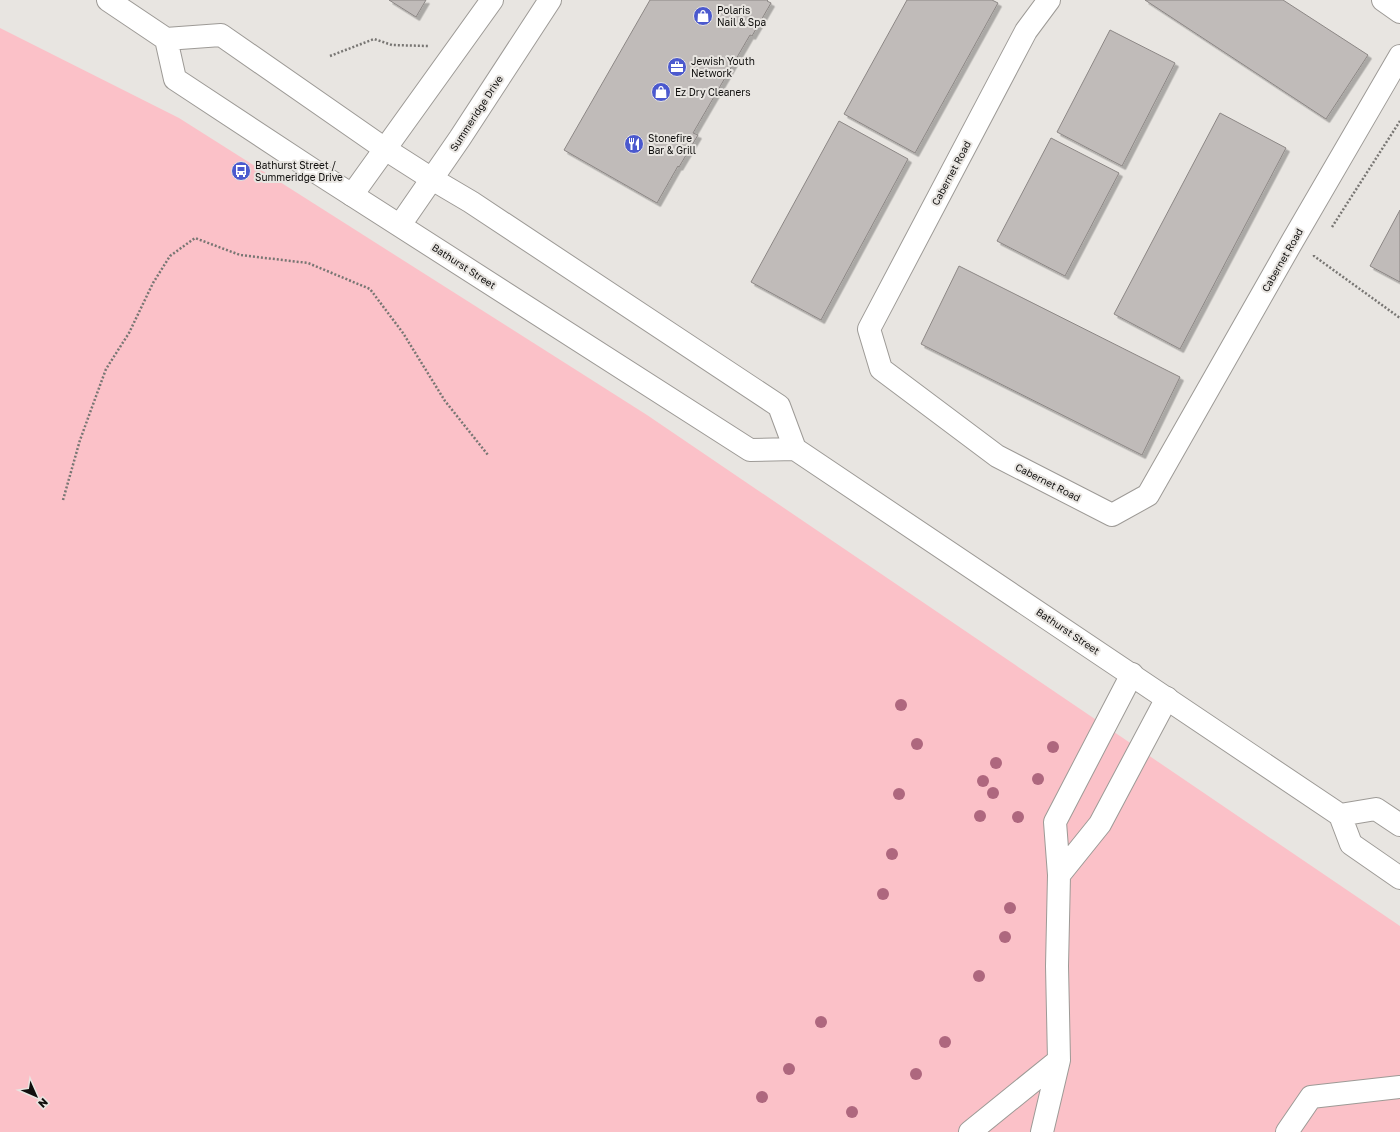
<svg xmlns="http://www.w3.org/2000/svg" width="1400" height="1132" viewBox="0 0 1400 1132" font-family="'Golos Text',sans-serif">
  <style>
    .green { fill: #fbc1c8 }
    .building { fill: #c0bbb9; stroke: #8c8785; filter: url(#shadow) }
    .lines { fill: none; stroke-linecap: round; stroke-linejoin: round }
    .minor-casing { stroke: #9d9a96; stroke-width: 24 }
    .major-casing { stroke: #9d9a96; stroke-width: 24 }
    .path { stroke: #787673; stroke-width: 2.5; stroke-dasharray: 2 2; stroke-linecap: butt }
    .minor { stroke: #fff; stroke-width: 22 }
    .major { stroke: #fff; stroke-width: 22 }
    .tree { fill: #ae677e }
    .labels { text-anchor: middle; stroke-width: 4; stroke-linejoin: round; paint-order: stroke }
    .poi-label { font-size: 10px; fill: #100f0e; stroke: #e8e5e1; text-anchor: start }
    .street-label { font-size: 10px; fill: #100f0e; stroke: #e8e5e1 }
  </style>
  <defs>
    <filter id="shadow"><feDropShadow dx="3.5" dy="3.5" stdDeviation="0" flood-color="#0004"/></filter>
  </defs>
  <rect width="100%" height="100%" fill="#e8e5e1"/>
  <path class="green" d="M0,28L179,118L647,415L1400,926V1132H0Z"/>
  <path class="building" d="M389,0H426L416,17Z
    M650,0H768L767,1L771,3L752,36L750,35L693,133L698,135L679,167L678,166L657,203L564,150Z
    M907,0H992L998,3L915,153L844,114Z
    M1145,0H1283L1368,55L1326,119Z
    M1110,30L1175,63L1122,166L1057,132Z
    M1220,113L1286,148L1180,349L1114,314Z
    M839,121L908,159L821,320L751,282Z
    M1051,138L1119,173L1065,276L997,241Z
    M1400,210V282L1370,266Z
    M959,266L1180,377L1142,455L921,344Z"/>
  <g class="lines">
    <g class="minor-casing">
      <path id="minor" d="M1049,0L1026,31L869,329L881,369L997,456L1112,515L1148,495L1293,240L1400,56
        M1383,0L1400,12
        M352,195L492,0
        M400,225L460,138L550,0
        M1059,875L1100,824L1167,698
        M970,1132L1059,1060
        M1042,1132L1059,1060L1057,966L1059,875L1055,822L1132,674
        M1287,1132L1311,1097L1400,1087"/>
    </g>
    <g class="major-casing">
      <path id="major" d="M108,0L166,39L221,35L385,149L432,179L471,202L779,406L795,449L1340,815L1351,844L1400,878
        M166,39L175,79L313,170L750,450L795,449
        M1340,815L1376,809L1400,825"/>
    </g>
    <path class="path" d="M330,56L374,39L392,45L428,46
      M1332,227L1400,121
      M1314,255V256L1400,318
      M63,500L80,440L106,369L129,333L153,283L170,256L195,238L240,255L308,263L370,289L403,333L445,401L488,455"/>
    <use href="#minor" class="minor"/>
    <use href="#major" class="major"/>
  </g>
  <g class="tree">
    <circle cx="901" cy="705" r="6"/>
    <circle cx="917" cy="744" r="6"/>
    <circle cx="1053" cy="747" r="6"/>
    <circle cx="996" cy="763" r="6"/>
    <circle cx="1038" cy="779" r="6"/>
    <circle cx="983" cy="781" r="6"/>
    <circle cx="993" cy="793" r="6"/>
    <circle cx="899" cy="794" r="6"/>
    <circle cx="980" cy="816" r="6"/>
    <circle cx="1018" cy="817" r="6"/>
    <circle cx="892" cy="854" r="6"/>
    <circle cx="883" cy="894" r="6"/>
    <circle cx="1010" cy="908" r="6"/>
    <circle cx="1005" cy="937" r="6"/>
    <circle cx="979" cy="976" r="6"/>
    <circle cx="821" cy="1022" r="6"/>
    <circle cx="945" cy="1042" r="6"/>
    <circle cx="789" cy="1069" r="6"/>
    <circle cx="916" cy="1074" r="6"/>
    <circle cx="762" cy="1097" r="6"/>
    <circle cx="852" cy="1112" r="6"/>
  </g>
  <defs>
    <g id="shop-disc" transform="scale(1)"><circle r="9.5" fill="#4b59ce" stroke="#e8e5e1"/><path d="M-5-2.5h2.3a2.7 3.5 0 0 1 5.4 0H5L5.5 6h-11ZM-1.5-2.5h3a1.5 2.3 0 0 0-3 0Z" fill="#fff"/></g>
    <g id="office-disc" transform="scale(1)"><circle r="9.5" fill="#4b59ce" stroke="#e8e5e1"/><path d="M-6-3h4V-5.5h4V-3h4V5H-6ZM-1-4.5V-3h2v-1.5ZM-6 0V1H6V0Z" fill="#fff"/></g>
    <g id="restaurant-disc" transform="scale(1)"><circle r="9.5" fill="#4b59ce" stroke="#e8e5e1"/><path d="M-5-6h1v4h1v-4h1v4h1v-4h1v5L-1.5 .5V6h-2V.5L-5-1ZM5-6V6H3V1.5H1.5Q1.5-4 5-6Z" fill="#fff"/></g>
    <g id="bus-disc" transform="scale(1)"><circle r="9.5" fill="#4b59ce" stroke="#e8e5e1"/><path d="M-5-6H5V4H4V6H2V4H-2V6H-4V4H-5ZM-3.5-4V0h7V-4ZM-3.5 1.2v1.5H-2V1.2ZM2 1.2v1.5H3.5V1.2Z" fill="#fff"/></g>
  </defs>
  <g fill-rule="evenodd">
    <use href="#shop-disc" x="703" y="16"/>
    <use href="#office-disc" x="677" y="67"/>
    <use href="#shop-disc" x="661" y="92"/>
    <use href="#restaurant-disc" x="634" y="144"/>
    <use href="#bus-disc" x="241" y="171"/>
  </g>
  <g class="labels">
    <g class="poi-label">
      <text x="717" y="14">Polaris<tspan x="717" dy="12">Nail &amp; Spa</tspan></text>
      <text x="691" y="65">Jewish Youth<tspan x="691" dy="12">Network</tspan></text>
      <text x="675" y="96">Ez Dry Cleaners</text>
      <text x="648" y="142">Stonefire<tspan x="648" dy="12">Bar &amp; Grill</tspan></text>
      <text x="255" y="169">Bathurst Street /<tspan x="255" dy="12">Summeridge Drive</tspan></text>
    </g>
    <g class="street-label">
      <text transform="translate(476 113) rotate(-57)" y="4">Summeridge Drive</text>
      <text transform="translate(951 173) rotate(-62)" y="4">Cabernet Road</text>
      <text transform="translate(1282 260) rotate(-60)" y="4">Cabernet Road</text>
      <text transform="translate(464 266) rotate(33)" y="4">Bathurst Street</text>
      <text transform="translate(1048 482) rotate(27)" y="4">Cabernet Road</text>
      <text transform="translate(1068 631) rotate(34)" y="4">Bathurst Street</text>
    </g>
  </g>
  <g transform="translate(36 1096) rotate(135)" stroke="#e8e5e1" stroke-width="3" paint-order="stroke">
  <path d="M0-3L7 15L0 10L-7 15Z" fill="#100f0e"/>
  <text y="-6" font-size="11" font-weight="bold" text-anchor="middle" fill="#100f0e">N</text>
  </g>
</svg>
